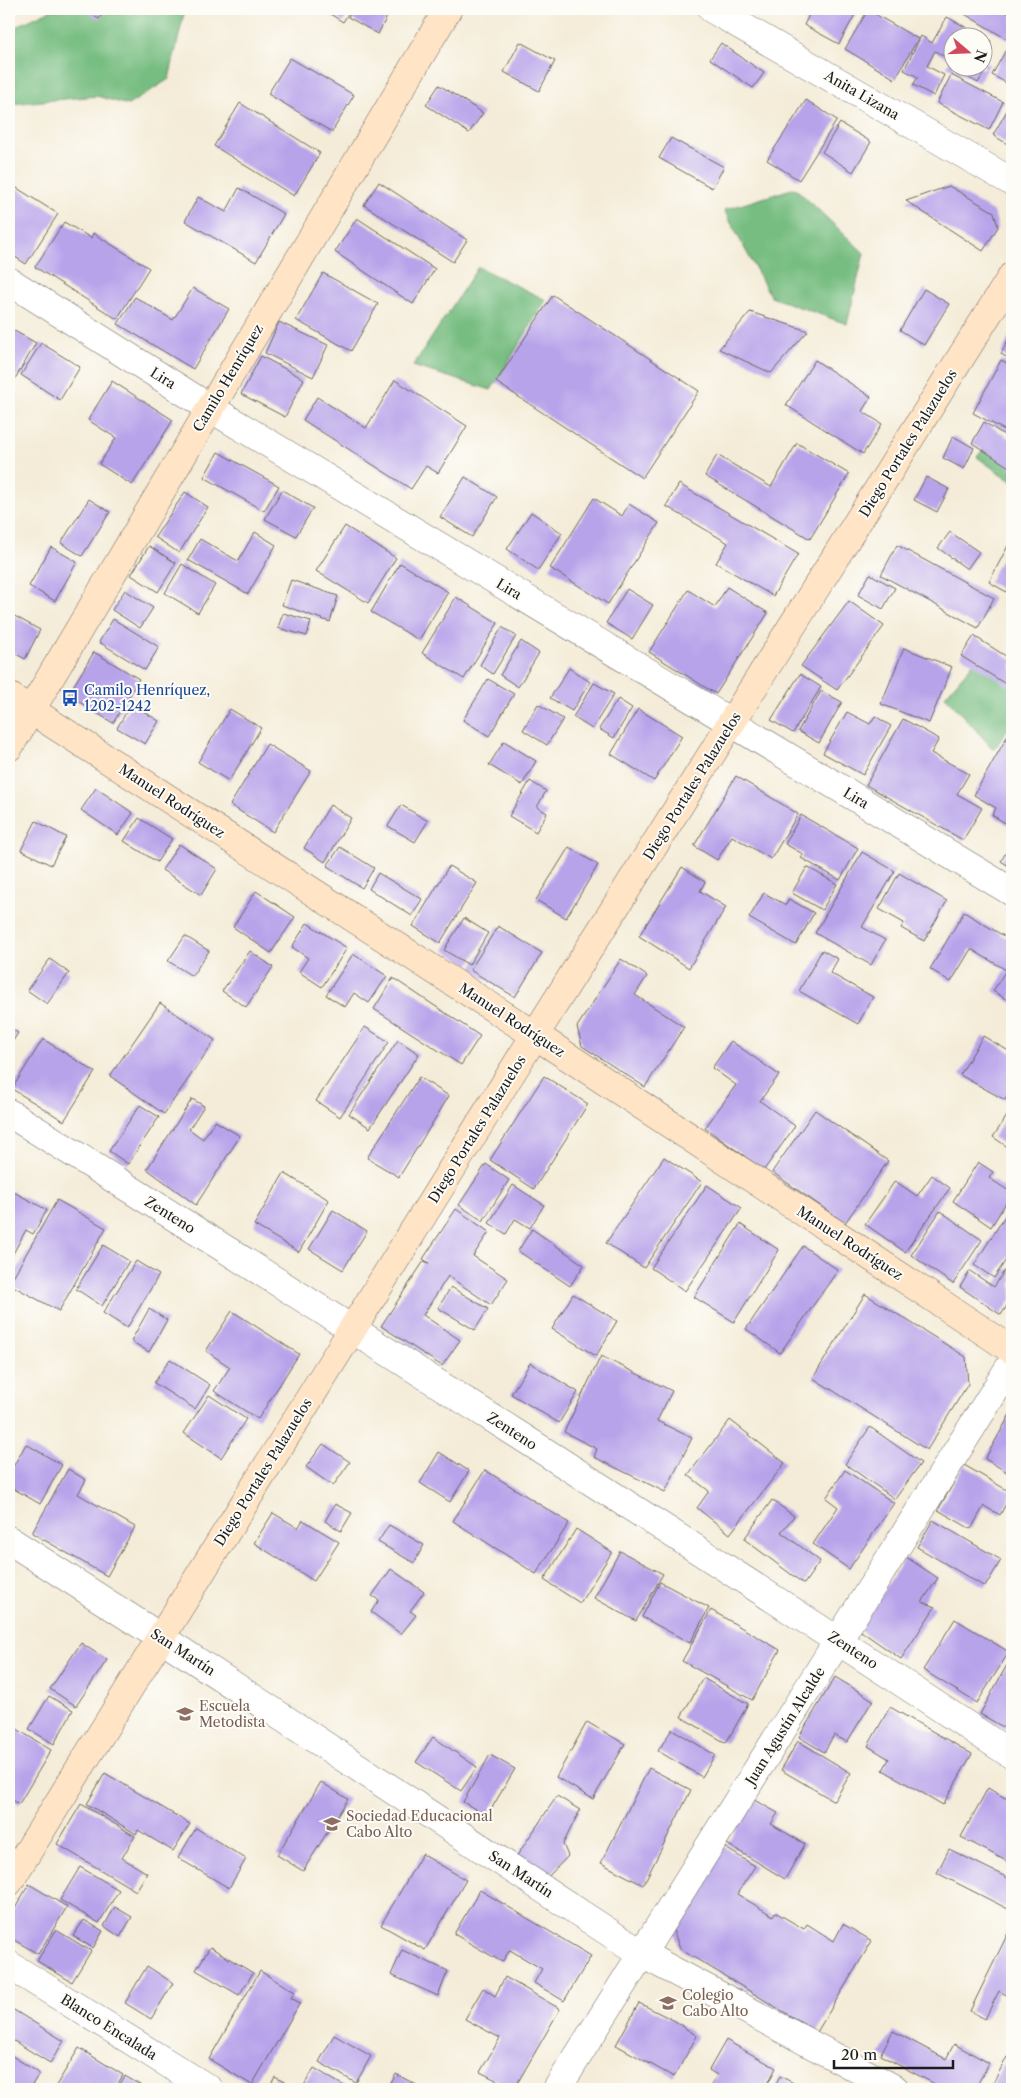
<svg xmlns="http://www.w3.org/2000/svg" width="1021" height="2098" viewBox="0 0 1021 2098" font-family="'Libre Caslon Text',serif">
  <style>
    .forest { fill: #77bd81; stroke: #4a6c4e }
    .building { fill: #b7a3ea }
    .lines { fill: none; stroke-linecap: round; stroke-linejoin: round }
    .street-casing { stroke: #68655e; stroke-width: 29 }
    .secondary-casing { stroke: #68655e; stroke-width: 29 }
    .street { stroke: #fff; stroke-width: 28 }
    .secondary { stroke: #ffe4c6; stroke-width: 28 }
    .labels { text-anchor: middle; stroke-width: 4; stroke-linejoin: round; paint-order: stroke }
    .street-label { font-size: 14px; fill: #1c1c1c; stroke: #fdfcf7 }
    .transit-label { font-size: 14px; fill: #164399; stroke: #fdfcf7; text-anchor: start }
    .education-label { font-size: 14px; fill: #785e54; stroke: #fdfcf7; text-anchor: start }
  </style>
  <rect width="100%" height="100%" fill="#fdfcf7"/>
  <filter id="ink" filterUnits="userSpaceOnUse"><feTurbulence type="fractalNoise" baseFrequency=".02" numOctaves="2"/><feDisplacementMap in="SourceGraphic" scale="10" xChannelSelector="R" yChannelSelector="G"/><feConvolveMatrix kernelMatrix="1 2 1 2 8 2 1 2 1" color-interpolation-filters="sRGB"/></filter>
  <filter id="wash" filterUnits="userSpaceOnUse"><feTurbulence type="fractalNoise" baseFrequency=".0096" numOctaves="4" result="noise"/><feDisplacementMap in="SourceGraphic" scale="20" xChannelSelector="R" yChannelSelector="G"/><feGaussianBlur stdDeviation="1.12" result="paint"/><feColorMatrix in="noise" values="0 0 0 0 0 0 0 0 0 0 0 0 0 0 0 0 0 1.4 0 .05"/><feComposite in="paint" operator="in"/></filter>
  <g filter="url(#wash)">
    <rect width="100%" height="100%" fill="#f4ecd8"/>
    <path class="forest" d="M53,9H85L118,14L138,9H185L169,79L128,105L97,96L9,104V30Z
      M795,188L864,253L847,324L771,297L724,210Z
      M478,267L546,300L491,390L413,366Z
      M995,433L1012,443V482L977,457Z
      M982,653L1012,670V722L994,750L945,696Z"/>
    <g id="blocks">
      <path class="building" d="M81,9H105L99,19Z
        M322,9H351L343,22Z
        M353,9H381L389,13L378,34L348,17Z
        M812,9H858L839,44L804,25Z
        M956,9H1000L1012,16V42Z
        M868,10L918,39L895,79L845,49Z
        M947,17L991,41L984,54V38H954V68H984V61L989,65L978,83L947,66L950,60L935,51L927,66L944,75L934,96L913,85L918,77L904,70L921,36L932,43Z
        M520,42L555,61L539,91L504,72Z
        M721,43L764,73L753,88L710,59Z
        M1006,50L1012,54V86L992,75Z
        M290,58L354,95L332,132L268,94Z
        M951,75L1003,102L989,130L937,103Z
        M439,85L483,113L469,133L426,105Z
        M806,100L837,120L799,180L767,160Z
        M1012,102V147L993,135Z
        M240,103L320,153L294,196L214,146Z
        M840,123L871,142L853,172L822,152Z
        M671,138L724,167L712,188L659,158Z
        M379,182L467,240L453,262L364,205Z
        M9,183L58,214L26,264L9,253Z
        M949,186L994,212L998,227L983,251L906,201Z
        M239,188L284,214L256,262L185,221L198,197L226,212Z
        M357,218L435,269L413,304L335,252Z
        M64,222L91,238L93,233L149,268L117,319L35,267Z
        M323,273L378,304L351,351L296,320Z
        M193,288L229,309L193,369L118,324L135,297L173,320Z
        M924,289L949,304L924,345L900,330Z
        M553,295L699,391L642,478L496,382Z
        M750,312L808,331L771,373L719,349Z
        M279,322L328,345L313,377L265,353Z
        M9,328L36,343L9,389Z
        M1012,332V360L1001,354Z
        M41,343L80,367L60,400L21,375Z
        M261,356L304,379L285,417L241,394Z
        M815,360L871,397L862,411L882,424L863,454L786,405Z
        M1001,360L1012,366V434L973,413Z
        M395,380L467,426L438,473L426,466L411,489L303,420L317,397L366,428Z
        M112,381L173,420L132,485L99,464L116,438L88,420Z
        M984,422L1012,440V469L972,443Z
        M953,436L974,448L964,469L943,458Z
        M797,443L849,474L810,539L705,476L717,455L771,487Z
        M218,452L279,486L264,511L204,477Z
        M465,477L497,497L472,537L440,517Z
        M926,477L949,489L937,512L914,500Z
        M679,484L798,554L773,596L716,563L728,543L666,506Z
        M282,490L313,508L296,536L265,519Z
        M185,492L208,507L179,553L155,537Z
        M594,498L622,516L629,504L659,523L608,604L550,568Z
        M89,499L110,512L82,556L61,543Z
        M531,512L562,533L538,570L507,549Z
        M345,526L396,558L368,603L316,571Z
        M255,532L276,545L248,594L188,560L200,539L238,561Z
        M950,532L979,552L967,569L938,548Z
        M1012,538V595L989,582Z
        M897,545L994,598L978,628L881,575Z
        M149,546L176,563L158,592L131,575Z
        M51,547L77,562L55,601L29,586Z
        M400,563L448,592L419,640L371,612Z
        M182,564L215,585L198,613L165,593Z
        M870,574L895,588L883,609L858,595Z
        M291,580L338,596L330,622L282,605Z
        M727,587L768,613L716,694L649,652L688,590L715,607Z
        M627,589L653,605L632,639L606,623Z
        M125,590L153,608L140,628L112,610Z
        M456,597L498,623L464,679L422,653Z
        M849,601L884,626L837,690L801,666Z
        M9,613L40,630L25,659L9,650Z
        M283,613L311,621L307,636L278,628Z
        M113,619L159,647L145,670L99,642Z
        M502,627L516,636L493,674L480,665Z
        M974,636L1012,660V688L961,656Z
        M521,641L539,653L518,687L500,675Z
        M904,648L952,667L929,723L881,704Z
        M94,652L139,679L113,723L68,695Z
        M569,668L590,682L572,711L550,698Z
        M800,674L821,687L793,733L771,720Z
        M488,679L514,694L489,736L463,720Z
        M594,683L614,694L592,729L573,717Z
        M821,691L842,702L819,743L798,731Z
        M618,699L632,708L614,738L599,729Z
        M131,704L159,721L145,744L117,728Z
        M538,704L563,719L547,745L523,730Z
        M230,709L261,728L229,781L198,762Z
        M638,709L682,736L654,781L611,754Z
        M847,712L870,724L875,716L891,726L863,775L823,753Z
        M903,719L939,739L931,753L969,774L957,794L982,808L963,840L866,785Z
        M1012,728L1011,776L1012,827L992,815L996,808L974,795Z
        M504,741L536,761L522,785L489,765Z
        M267,744L311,771L273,832L230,805Z
        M736,776L798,814L771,859L732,836L717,860L694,846Z
        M530,781L546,791L537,807L547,813L536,832L509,816Z
        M96,788L133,813L118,835L81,810Z
        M330,805L351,818L325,862L304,848Z
        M401,805L428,821L415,842L388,826Z
        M801,815L858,848L840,880L801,858L803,854L785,844Z
        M139,818L172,839L157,862L124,841Z
        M36,821L66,837L51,865L21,850Z
        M1012,842V868L1001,861Z
        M179,844L217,869L201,895L162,870Z
        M340,847L374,868L362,888L327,866Z
        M569,847L598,865L566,918L536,900Z
        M862,852L895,871L862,927L885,940L871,965L815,933Z
        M449,866L477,883L440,943L413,926Z
        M682,867L705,882L700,891L726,907L689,968L639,936Z
        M807,867L837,884L822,910L792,893Z
        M378,873L422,899L412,916L369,889Z
        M899,873L947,901L924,941L901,928L904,923L879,909Z
        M256,891L295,917L271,953L233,927Z
        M764,893L786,905L789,899L814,913L796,945L749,918Z
        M964,912L1012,941V1003L993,991L1006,970L971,949L951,982L930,969Z
        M464,918L488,933L469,965L444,950Z
        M307,923L347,948L322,987L299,972L308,958L292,947Z
        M498,926L542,953L515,997L470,970Z
        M185,936L209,951L192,976L168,961Z
        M822,950L838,959L830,973L873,997L858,1024L799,991Z
        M250,951L273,967L246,1007L222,991Z
        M353,954L387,976L369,1003L354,993L345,1007L326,995Z
        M50,959L69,973L47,1004L27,990Z
        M621,959L647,976L635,995L684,1027L645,1087L582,1046L577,1027Z
        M393,978L480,1036L461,1065L374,1009Z
        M160,1003L215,1040L164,1114L110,1076Z
        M9,1027L18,1033L9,1047Z
        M365,1027L389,1042L340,1117L316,1101Z
        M983,1036L1012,1053V1088L1005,1100L960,1075Z
        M43,1039L95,1072L64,1121L12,1089Z
        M398,1040L419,1054L370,1128L349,1114Z
        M731,1041L779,1075L760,1101L795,1126L764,1170L705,1128L736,1085L712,1068Z
        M544,1076L588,1104L534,1189L490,1160Z
        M419,1077L449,1096L399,1177L367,1158Z
        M192,1099L204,1106L189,1129L203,1139L215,1121L240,1136L196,1205L147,1169Z
        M140,1105L159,1117L128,1164L109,1151Z
        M815,1110L888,1161L845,1223L772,1172Z
        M1007,1116L1012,1119V1150L993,1137Z
        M664,1157L702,1182L644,1268L606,1243Z
        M978,1162L993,1172L989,1178L1012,1193L991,1227L953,1201Z
        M486,1164L509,1180L483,1221L459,1205Z
        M284,1173L329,1200L299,1252L254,1225Z
        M932,1175L950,1188L905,1252L865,1224L895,1181L917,1196Z
        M513,1185L544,1205L530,1228L515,1219L506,1234L489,1223Z
        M707,1185L742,1208L685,1291L651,1268Z
        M12,1191L47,1210L33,1234L26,1230L9,1261V1197Z
        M57,1200L106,1228L59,1311L9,1284Z
        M456,1209L489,1232L473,1256L508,1279L491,1305L448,1276L423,1315L460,1340L442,1366L381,1326L424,1261L429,1263L423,1259Z
        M333,1210L367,1231L343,1270L309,1249Z
        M940,1211L982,1240L953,1284L911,1255Z
        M1005,1216L1012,1221V1260L1008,1257L994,1278L974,1265Z
        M740,1224L779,1250L734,1322L694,1297Z
        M532,1229L584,1265L570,1286L518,1251Z
        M103,1245L129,1261L102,1306L76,1289Z
        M803,1246L838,1270L780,1353L746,1329Z
        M136,1261L159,1275L127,1328L103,1313Z
        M1006,1268L1012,1272V1298L1001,1315L960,1287L970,1271L994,1287Z
        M451,1287L488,1309L475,1330L438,1308Z
        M573,1294L617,1321L596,1356L552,1329Z
        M865,1294L966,1357L968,1384L927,1450L813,1378Z
        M149,1309L167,1320L149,1352L131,1341Z
        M232,1311L299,1354L258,1419L214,1391L230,1367L206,1351Z
        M601,1356L672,1391L657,1421L692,1438L665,1492L594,1457L597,1449L564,1432Z
        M170,1359L210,1385L195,1409L154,1383Z
        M530,1363L578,1392L559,1423L511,1394Z
        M209,1395L246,1419L221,1458L184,1433Z
        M1012,1411V1475L985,1459Z
        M730,1420L785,1463L730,1534L697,1508L709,1491L688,1475Z
        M870,1427L921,1463L895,1499L845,1464Z
        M26,1444L62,1465L40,1504L9,1486V1474Z
        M323,1444L350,1462L333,1486L306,1467Z
        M439,1452L469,1471L450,1502L420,1483Z
        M964,1465L1012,1493L1000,1515L984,1506L971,1529L938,1510Z
        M68,1469L86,1480L78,1494L135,1527L107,1576L32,1533Z
        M485,1470L569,1523L536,1574L453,1521Z
        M845,1470L894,1503L849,1569L813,1544L838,1507L826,1498Z
        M772,1500L794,1516L781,1532L820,1561L804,1584L744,1539Z
        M335,1504L352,1513L341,1531L325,1521Z
        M273,1513L298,1528L303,1520L339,1542L314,1581L254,1543Z
        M933,1520L1001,1560L985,1587L917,1547Z
        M389,1525L424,1545L414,1563L378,1542Z
        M576,1529L612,1552L580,1603L544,1580Z
        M620,1551L663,1574L636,1621L594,1598Z
        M906,1557L938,1578L922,1602L935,1607L901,1659L858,1629Z
        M391,1569L424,1592L410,1611L416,1615L401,1634L371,1612L379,1600L372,1596Z
        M660,1582L709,1608L690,1643L642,1617Z
        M711,1610L780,1650L752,1700L682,1661Z
        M955,1619L1009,1652L977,1703L923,1670Z
        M81,1643L107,1660L76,1706L50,1689Z
        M1008,1663L1012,1665V1732L980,1714Z
        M835,1677L873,1700L847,1742L834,1735L824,1752L799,1737Z
        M703,1678L748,1704L726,1743L681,1717Z
        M49,1696L73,1710L54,1744L29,1729Z
        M890,1707L972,1754L943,1805L883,1770L889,1759L868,1746Z
        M587,1722L625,1744L593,1799L556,1777Z
        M9,1724L51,1750L19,1804L9,1798Z
        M672,1729L715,1755L702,1777L658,1751Z
        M433,1737L477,1767L461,1791L416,1762Z
        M798,1741L851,1773L834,1801L781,1770Z
        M490,1755L515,1769L487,1816L463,1802Z
        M649,1768L691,1790L643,1885L601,1863Z
        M105,1773L190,1824L173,1851L138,1830L136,1834L87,1804Z
        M321,1782L348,1799L303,1871L277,1855Z
        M988,1788L1012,1802V1864L961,1837Z
        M557,1796L580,1810L563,1844L568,1856L546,1879L516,1857Z
        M754,1800L778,1813L771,1824L805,1844L785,1879L727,1844Z
        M81,1804L135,1836L122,1858L147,1873L136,1891L57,1844Z
        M196,1828L246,1859L229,1888L178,1858Z
        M724,1847L755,1866L737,1894L773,1916L775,1912L804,1929L807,1924L834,1941L843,1924L872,1941L817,2032L680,1949L673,1930Z
        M949,1849L1012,1880V1911L937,1873Z
        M422,1854L466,1880L425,1950L381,1925Z
        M80,1867L119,1890L99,1923L60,1900Z
        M29,1884L67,1907L38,1954L9,1937V1919Z
        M480,1890L591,1956L564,2001L534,1983L542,1969L510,1950L502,1962L454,1934Z
        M115,1907L132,1917L120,1937L104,1926Z
        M84,1920L103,1931L93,1948L73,1936Z
        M1010,1929L1012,1930V1998L999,1991L985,2019L970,2011Z
        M56,1930L91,1951L72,1982L37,1961Z
        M210,1947L253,1973L239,1995L196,1970Z
        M402,1950L448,1971L438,1996L391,1975Z
        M147,1966L173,1983L151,2019L125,2003Z
        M260,1971L295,1992L291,1998L300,2003L252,2085L209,2059Z
        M505,1977L560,2009L514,2089L480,2072L500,2038L465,2019L483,1988L495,1996Z
        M639,2003L675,2021L697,2036L674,2077L616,2045Z
        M9,2007L64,2041L50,2063L9,2038Z
        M893,2031L946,2059L954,2044L989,2063L975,2089H944L880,2055Z
        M334,2035L371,2056L356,2083L319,2062Z
        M726,2040L776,2068L765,2089H709L717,2075L709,2070Z
        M79,2048L123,2075L115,2089H54Z
        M9,2054L39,2073L30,2089H9Z
        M1007,2057L1012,2059V2089H990Z
        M314,2068L349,2089H302Z
        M396,2074L424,2089H388Z
        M125,2076L142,2086L141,2089H117Z
        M780,2076L805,2089H773Z
        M275,2077L297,2089H268Z"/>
    </g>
  </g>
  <g filter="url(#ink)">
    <use href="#blocks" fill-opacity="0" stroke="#68655e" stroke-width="1"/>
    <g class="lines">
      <g class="street-casing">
        <path id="street" d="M712,9L1012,182
          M9,281L210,408L1012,892
          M9,1113C345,1324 681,1536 1012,1755
          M9,1540L160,1637L642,1954L895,2089
          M9,1965L209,2089
          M557,2089L1012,1363"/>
      </g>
      <g class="secondary-casing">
        <path id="secondary" d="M9,696L535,1035L1012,1350
          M9,747L448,9
          M9,1882L535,1035L1012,276"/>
      </g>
      <use href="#street" class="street"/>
      <use href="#secondary" class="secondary"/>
    </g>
  </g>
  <defs>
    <g id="bus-bare" transform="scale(1.35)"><path d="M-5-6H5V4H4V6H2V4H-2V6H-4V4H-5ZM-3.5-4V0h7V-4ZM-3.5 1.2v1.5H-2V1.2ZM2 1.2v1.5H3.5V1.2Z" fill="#1a4fb4" stroke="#fdfcf7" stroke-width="2.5" paint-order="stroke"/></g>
    <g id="school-bare" transform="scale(1.35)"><path d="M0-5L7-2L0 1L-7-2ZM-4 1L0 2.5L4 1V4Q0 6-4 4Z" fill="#8d6e63" stroke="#fdfcf7" stroke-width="2.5" paint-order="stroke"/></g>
  </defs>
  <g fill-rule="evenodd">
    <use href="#bus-bare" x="70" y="698"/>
    <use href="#school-bare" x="185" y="1714"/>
    <use href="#school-bare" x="332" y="1824"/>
    <use href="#school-bare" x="668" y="2003"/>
  </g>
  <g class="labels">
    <g class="street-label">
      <text transform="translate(862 95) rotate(30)" y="5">Anita Lizana</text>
      <text transform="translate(163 378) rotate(32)" y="5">Lira</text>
      <text transform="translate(228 378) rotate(-59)" y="5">Camilo Henríquez</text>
      <text transform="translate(908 443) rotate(-58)" y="5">Diego Portales Palazuelos</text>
      <text transform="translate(509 589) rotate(31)" y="5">Lira</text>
      <text transform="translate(692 786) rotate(-58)" y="5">Diego Portales Palazuelos</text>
      <text transform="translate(856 798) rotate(31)" y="5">Lira</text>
      <text transform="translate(172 801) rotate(33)" y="5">Manuel Rodríguez</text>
      <text transform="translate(512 1020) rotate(33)" y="5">Manuel Rodríguez</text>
      <text transform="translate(477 1129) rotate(-58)" y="5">Diego Portales Palazuelos</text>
      <text transform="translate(170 1215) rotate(32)" y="5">Zenteno</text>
      <text transform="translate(850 1243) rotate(33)" y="5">Manuel Rodríguez</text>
      <text transform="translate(512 1431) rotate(33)" y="5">Zenteno</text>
      <text transform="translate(263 1472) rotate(-58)" y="5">Diego Portales Palazuelos</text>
      <text transform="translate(853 1650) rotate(33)" y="5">Zenteno</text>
      <text transform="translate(183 1652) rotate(33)" y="5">San Martín</text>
      <text transform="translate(785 1726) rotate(-58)" y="5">Juan Agustín Alcalde</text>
      <text transform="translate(521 1874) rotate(33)" y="5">San Martín</text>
      <text transform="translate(109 2027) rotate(32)" y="5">Blanco Encalada</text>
    </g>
    <g class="transit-label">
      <text x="84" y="695">Camilo Henríquez,<tspan x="84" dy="16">1202-1242</tspan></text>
    </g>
    <g class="education-label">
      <text x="199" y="1711">Escuela<tspan x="199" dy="16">Metodista</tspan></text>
      <text x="346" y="1821">Sociedad Educacional<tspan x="346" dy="16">Cabo Alto</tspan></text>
      <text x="682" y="2000">Colegio<tspan x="682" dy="16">Cabo Alto</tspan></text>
    </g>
  </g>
  <rect width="1021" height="2098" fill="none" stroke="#fdfcf7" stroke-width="30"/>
  <g transform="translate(968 52) rotate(109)"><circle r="24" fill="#fdfcf7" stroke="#a3a29f"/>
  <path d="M0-4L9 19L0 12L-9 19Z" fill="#d1495b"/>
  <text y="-8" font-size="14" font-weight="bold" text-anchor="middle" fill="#1c1c1c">N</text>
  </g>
  <path d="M834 2060v8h119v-8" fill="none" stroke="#1c1c1c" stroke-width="2.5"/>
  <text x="841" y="2060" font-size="15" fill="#1c1c1c" stroke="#fdfcf7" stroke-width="4" paint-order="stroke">20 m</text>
</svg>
